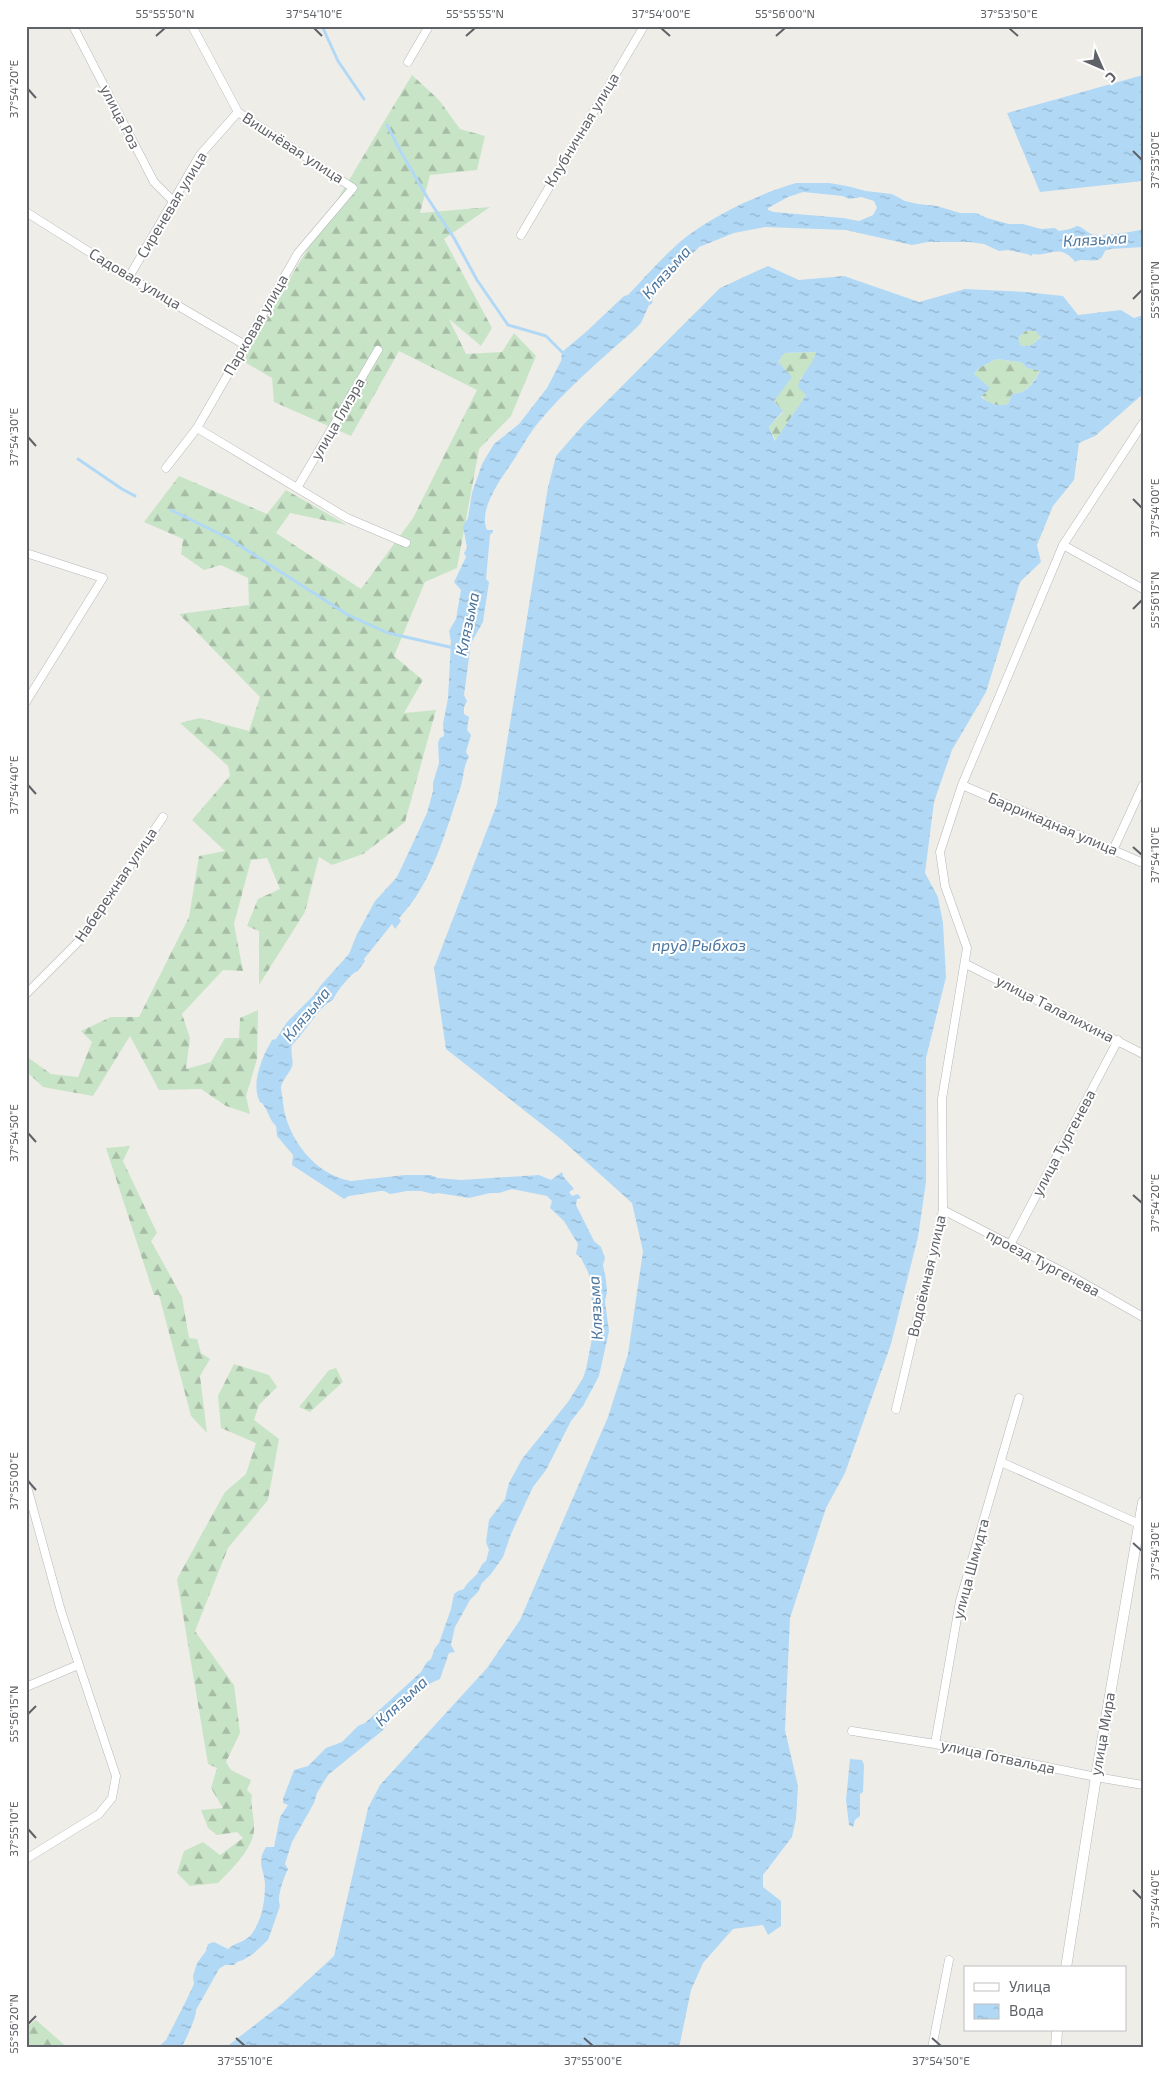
<svg xmlns="http://www.w3.org/2000/svg" width="1169" height="2074" viewBox="0 0 1169 2074" font-family="'Exo 2',sans-serif">
  <style>
    .forest { fill: url(#forest-firs) }
    .water { fill: url(#water-ripples); fill-rule: evenodd }
    .lines { fill: none; stroke-linecap: round; stroke-linejoin: round }
    .stream { stroke: #b1d9f6; stroke-width: 3 }
    .minor-casing { stroke: #b5b7ba; stroke-width: 9 }
    .tertiary-casing { stroke: #b5b7ba; stroke-width: 11 }
    .minor { stroke: #fff; stroke-width: 8 }
    .tertiary { stroke: #fff; stroke-width: 10 }
    .ticks { fill: none; stroke: #5f6266; stroke-width: 2 }
    .labels { text-anchor: middle; stroke-width: 4; stroke-linejoin: round; paint-order: stroke }
    .street-label { font-size: 15px; fill: #5f6266; stroke: #fff }
    .water-label { font-size: 16px; font-style: italic; fill: #4c769e; stroke: #fff }
    .neatline { fill: none; stroke: #5f6266; stroke-width: 2 }
    .ticks-label { font-size: 12px; text-anchor: middle; fill: #5f6266 }
  </style>
  <defs>
    <pattern id="forest-firs" width="22" height="20" patternUnits="userSpaceOnUse" patternTransform="scale(1.25)"><rect width="22" height="20" fill="#c8e4c7"/><path d="M5 1l3.5 6h-7zM16 11l3.5 6h-7z" fill="#a6bca5"/></pattern>
    <pattern id="water-ripples" width="26" height="14" patternUnits="userSpaceOnUse" patternTransform="scale(1.25)"><rect width="26" height="14" fill="#b1d9f6"/><path d="M2 4q2-2 4 0t4 0M15 11q2-2 4 0t4 0" fill="none" stroke="#93b3cb"/></pattern>
  </defs>
  <rect width="100%" height="100%" fill="#efede8"/>
  <path class="forest" d="M412,75L439,100L460,129L485,136L477,170L430,175L420,213L490,207L444,239L492,328L481,346L449,319L466,354L502,352L514,333L536,356L511,416L479,449L457,568L425,582L394,656L423,680L404,713L436,710L405,822L363,854L332,865L319,857L305,912L259,985V931L247,926L258,899L280,889L267,858L251,860L234,924L243,971L223,970L182,1014L190,1038L186,1069L211,1062L225,1038H239L240,1018L258,1010L257,1059L246,1096L250,1114L226,1106L201,1089L159,1090L130,1036L93,1096L43,1087L26,1071V1056L51,1074L78,1077L92,1042L81,1031L111,1017H139L189,917L199,856L225,851L192,820L230,776L228,766L180,723L200,718L249,731L260,697L179,614L249,605L248,578L221,565L204,570L181,554L183,539L144,522L179,476L267,514L286,490L347,525L290,513L276,533L361,589L413,518L477,390L399,351L351,436L274,402L272,378L241,360Z
    M1025,331H1035L1041,336L1030,346H1021L1018,338Z
    M816,352L813,364L800,379L806,395L776,441L769,427L783,412L774,401L778,362L784,353Z
    M996,359L1021,362L1027,368L1040,370C1033,383 1027,393 1012,394L1008,404C983,410 980,393 974,374L979,368Z
    M130,1146L123,1161L157,1233L151,1241L182,1297L189,1338L197,1339L201,1353L210,1359L200,1376L207,1433L191,1416L159,1295H154L106,1148Z
    M234,1364L269,1375L277,1387L259,1405L254,1420L279,1439L268,1500L228,1548L195,1631L234,1685L240,1733L226,1762L231,1770L251,1780L247,1790L252,1795C250,1808 255,1818 254,1831C252,1850 231,1870 218,1883L190,1886L177,1873L184,1851L203,1842L220,1855L243,1838L237,1832L217,1835L208,1828L201,1810L223,1808L211,1788L217,1768L208,1764L177,1579L225,1492L246,1474L256,1443L221,1428L218,1396Z
    M336,1368L343,1382L310,1412L299,1407L329,1370Z
    M36,2020L68,2048H26V2027Z"/>
  <path class="water" d="M1143,75V181L1040,192L1007,113Z
    M796,183H829L847,186L866,191L892,194L905,201L918,204L937,206L960,213H976L987,218L1009,224H1023L1041,229L1055,228L1059,231L1070,229L1077,226C1083,227 1085,231 1091,234C1099,237 1134,232 1143,229V247L1111,249L1106,250C1104,252 1103,256 1101,258C1094,264 1082,257 1075,262C1060,242 1050,257 1032,254V256L1027,254L1008,250L999,251L984,244L969,242H928L912,245L846,230L765,227L734,233L699,247L653,295L652,304L649,305L641,323L632,332C599,361 566,389 538,423C528,435 520,451 511,464C500,480 478,510 487,530H493V532L490,535L486,579L489,582L483,622L471,643L464,695L467,701L464,707V714L469,717L467,730L471,735L466,752L469,757C463,766 464,778 460,789C445,833 432,884 399,918L401,921L395,929L392,924L364,959L365,961L358,971C352,972 336,992 333,1000C321,1004 303,1035 292,1045C290,1052 294,1061 292,1067C289,1074 282,1080 281,1087C281,1092 283,1098 283,1103C287,1138 315,1175 351,1181L405,1175H431L438,1178L461,1180L539,1175L551,1180L562,1172L563,1176L574,1189L569,1192L572,1196L578,1194L581,1198L577,1199L576,1205L594,1241L601,1247L605,1258L603,1265L606,1280L607,1292L605,1302L609,1331L599,1376L583,1406L571,1421L546,1470L533,1487L511,1534L503,1557L491,1574L482,1583L478,1592L470,1600L455,1627L451,1645L455,1652L449,1653L440,1679L431,1683L390,1720L382,1731L328,1775L317,1793L314,1803L292,1842L285,1864L288,1869C284,1877 276,1898 280,1906L268,1940L253,1954L243,1960L237,1962L234,1965H225L219,1969L196,2010C197,2016 185,2042 181,2048H157L166,2040L186,2001L194,1984L193,1976L197,1963L206,1951L208,1944L214,1942L228,1949C234,1943 245,1942 251,1935C262,1920 265,1902 265,1884C264,1868 256,1863 266,1847H274L280,1817L288,1805L283,1803V1799L294,1770L308,1766L326,1748L342,1742L358,1726L365,1723L421,1672L426,1663L431,1659L435,1648L439,1643L451,1609L454,1594L458,1591L464,1589C466,1583 472,1580 477,1574C480,1569 481,1564 486,1561L489,1550L486,1542L489,1520L505,1499L509,1483L522,1459L568,1402L583,1378L586,1369L593,1333L591,1282L588,1272L581,1258L576,1254L578,1244L564,1221L550,1208L552,1201L547,1196L512,1189L499,1193H490L469,1198L438,1193L433,1194L421,1191H407L390,1194L384,1191H380L349,1196L344,1199L292,1165L293,1155L277,1136L276,1126C269,1119 269,1113 264,1106C261,1100 261,1105 259,1100C251,1082 263,1055 272,1040L276,1039L287,1022L314,995L321,985L349,954L357,934L375,901L397,877L427,813L433,791V783L439,763L438,743L440,738L444,736L443,724L448,698L451,642L449,631L456,619L461,590L454,582L466,557L464,553L467,548L463,526L468,518L472,493L482,464L494,444L519,424L547,388L561,361L562,352L587,331L624,296L628,295C647,275 665,254 686,237C716,214 759,194 796,183ZM803,192L843,196L849,199L861,197L874,201L877,208L873,215L859,221L843,218L774,212L768,210V208L788,197Z
    M768,266L799,280L844,276L919,302L965,289L1026,292L1063,296L1078,315L1121,310L1134,318L1143,315V394L1095,436L1079,443L1074,480L1053,506L1037,545L1041,562L1020,582L986,692L952,750L934,802L925,873L938,897L943,923L946,977L926,1058V1182L918,1237L891,1344L845,1473L826,1508L790,1618L785,1730L798,1786L796,1819L792,1837L763,1875V1887L781,1901V1926L768,1935L763,1925L733,1929L703,1963L691,1990L679,2048H225L283,2003L334,1956L368,1808L380,1785L487,1668L520,1620L608,1417L628,1354L643,1251L632,1203L562,1140L446,1049L434,968L497,804L548,487L556,456L584,424L720,288ZM1025,331H1035L1041,337L1030,346H1021L1018,338ZM816,352C813,366 801,373 798,387L806,395L775,441L769,427L783,411L774,401L792,377L778,362L784,353ZM996,359L1021,362L1027,368L1040,371C1033,384 1027,393 1012,394L1008,404C997,407 990,404 981,397L990,388L974,374L979,368Z
    M850,1759L862,1760L864,1765L863,1792L860,1794V1816L855,1820L853,1827L849,1825L846,1800Z"/>
  <g class="lines">
    <path class="stream" d="M322,26L338,61L364,99
      M387,125L401,152L427,197L454,238L477,280L508,325L546,336L564,354
      M78,459L122,489L135,496
      M171,510L228,538L348,615L388,633L454,648"/>
    <g class="minor-casing">
      <path id="minor" d="M73,26L154,182L174,202
        M408,62L429,26
        M26,212L129,277L245,345
        M521,235L644,26
        M129,277L200,155L238,112
        M197,428L347,518L406,543
        M166,468L197,428L298,253L353,188L238,112L192,26
        M297,488L378,350
        M1063,545L1143,589
        M26,553L103,578L26,702
        M962,785L1143,863
        M1113,850L1143,785
        M966,964L1143,1054
        M26,994L78,942L163,817
        M943,1210L1071,1276L1143,1317
        M1010,1245L1118,1040
        M896,1409L943,1210L942,1099L967,948L945,886L940,852L962,785L1063,545L1143,423
        M1001,1462L1139,1524
        M26,1483L61,1611L116,1776L112,1798L99,1814L26,1859
        M26,1687L78,1665
        M852,1731L935,1744L1096,1777L1143,1785
        M935,1744L960,1601L1019,1398
        M932,2048L949,1960"/>
    </g>
    <g class="tertiary-casing">
      <path id="tertiary" d="M1066,1968L1096,1777L1143,1502
        M1056,2048L1057,2030"/>
    </g>
    <use href="#minor" class="minor"/>
    <use href="#tertiary" class="tertiary"/>
  </g>
  <path class="ticks" d="M314,28L322,36M661,28L670,36M1009,28L1018,36M156,36L165,28M466,36L475,28M776,36L785,28M28,89L36,98M1133,151L1142,160M1133,299L1142,290M28,437L36,446M1133,499L1142,508M1133,609L1142,600M28,785L36,794M1133,847L1142,855M28,1133L36,1142M1133,1195L1142,1203M28,1481L36,1490M1133,1543L1142,1551M28,1714L36,1706M28,1829L36,1838M1133,1890L1142,1899M28,2024L36,2016M236,2038L245,2046M584,2038L593,2046M932,2038L941,2046"/>
  <g class="labels">
    <g class="street-label">
      <text transform="translate(120 117) rotate(63)" y="5">улица Роз</text>
      <text transform="translate(582 130) rotate(-59)" y="5">Клубничная улица</text>
      <text transform="translate(293 148) rotate(33)" y="5">Вишнёвая улица</text>
      <text transform="translate(172 205) rotate(-59)" y="5">Сиреневая улица</text>
      <text transform="translate(135 279) rotate(31)" y="5">Садовая улица</text>
      <text transform="translate(256 325) rotate(-60)" y="5">Парковая улица</text>
      <text transform="translate(338 419) rotate(-60)" y="5">улица Глиэра</text>
      <text transform="translate(1053 824) rotate(23)" y="5">Баррикадная улица</text>
      <text transform="translate(116 885) rotate(-56)" y="5">Набережная улица</text>
      <text transform="translate(1055 1009) rotate(27)" y="5">улица Талалихина</text>
      <text transform="translate(1064 1143) rotate(-62)" y="5">улица Тургенева</text>
      <text transform="translate(1043 1263) rotate(28)" y="5">проезд Тургенева</text>
      <text transform="translate(927 1276) rotate(-77)" y="5">Водоёмная улица</text>
      <text transform="translate(971 1569) rotate(-75)" y="5">улица Шмидта</text>
      <text transform="translate(1103 1734) rotate(-80)" y="5">улица Мира</text>
      <text transform="translate(998 1757) rotate(12)" y="5">улица Готвальда</text>
    </g>
    <g class="water-label">
      <text transform="translate(1095 239) rotate(-3)" y="6">Клязьма</text>
      <text transform="translate(666 272) rotate(-48)" y="6">Клязьма</text>
      <text transform="translate(467 624) rotate(-78)" y="6">Клязьма</text>
      <text x="699" y="951">пруд Рыбхоз</text>
      <text transform="translate(306 1014) rotate(-50)" y="6">Клязьма</text>
      <text transform="translate(595 1308) rotate(-93)" y="6">Клязьма</text>
      <text transform="translate(401 1701) rotate(-43)" y="6">Клязьма</text>
    </g>
  </g>
  <rect width="1169" height="2074" fill="none" stroke="#ffffff" stroke-width="55"/>
  <rect x="964" y="1966" width="162" height="65" fill="#ffffff" stroke="#bfc0c2"/>
  <rect x="974" y="1983" width="25" height="8" fill="#ffffff" stroke="#bfc0c2"/>
  <text x="1009" y="1992" font-size="15" fill="#5f6266">Улица</text>
  <rect x="974" y="2004" width="25" height="15" fill="url(#water-ripples)" stroke="#bfc0c2"/>
  <text x="1009" y="2016" font-size="15" fill="#5f6266">Вода</text>
  <g transform="translate(1102 68) rotate(135)" stroke="#ffffff" stroke-width="4" paint-order="stroke">
  <path d="M0-4L9 19L0 12L-9 19Z" fill="#5f6266"/>
  <text y="-8" font-size="14" font-weight="bold" text-anchor="middle" fill="#5f6266">С</text>
  </g>
  <rect x="28" y="28" width="1114" height="2018" class="neatline"/>
  <g class="ticks-label">
    <text x="165" y="18">55°55'50"N</text>
    <text x="314" y="18">37°54'10"E</text>
    <text x="475" y="18">55°55'55"N</text>
    <text x="661" y="18">37°54'00"E</text>
    <text x="785" y="18">55°56'00"N</text>
    <text x="1009" y="18">37°53'50"E</text>
    <text transform="translate(14 89) rotate(-90)" y="4">37°54'20"E</text>
    <text transform="translate(1155 160) rotate(-90)" y="4">37°53'50"E</text>
    <text transform="translate(1155 290) rotate(-90)" y="4">55°56'10"N</text>
    <text transform="translate(14 437) rotate(-90)" y="4">37°54'30"E</text>
    <text transform="translate(1155 508) rotate(-90)" y="4">37°54'00"E</text>
    <text transform="translate(1155 600) rotate(-90)" y="4">55°56'15"N</text>
    <text transform="translate(14 785) rotate(-90)" y="4">37°54'40"E</text>
    <text transform="translate(1155 855) rotate(-90)" y="4">37°54'10"E</text>
    <text transform="translate(14 1133) rotate(-90)" y="4">37°54'50"E</text>
    <text transform="translate(1155 1203) rotate(-90)" y="4">37°54'20"E</text>
    <text transform="translate(14 1481) rotate(-90)" y="4">37°55'00"E</text>
    <text transform="translate(1155 1551) rotate(-90)" y="4">37°54'30"E</text>
    <text transform="translate(14 1714) rotate(-90)" y="4">55°56'15"N</text>
    <text transform="translate(14 1829) rotate(-90)" y="4">37°55'10"E</text>
    <text transform="translate(1155 1899) rotate(-90)" y="4">37°54'40"E</text>
    <text transform="translate(14 2024) rotate(-90)" y="4">55°56'20"N</text>
    <text x="245" y="2065">37°55'10"E</text>
    <text x="593" y="2065">37°55'00"E</text>
    <text x="941" y="2065">37°54'50"E</text>
  </g>
</svg>
